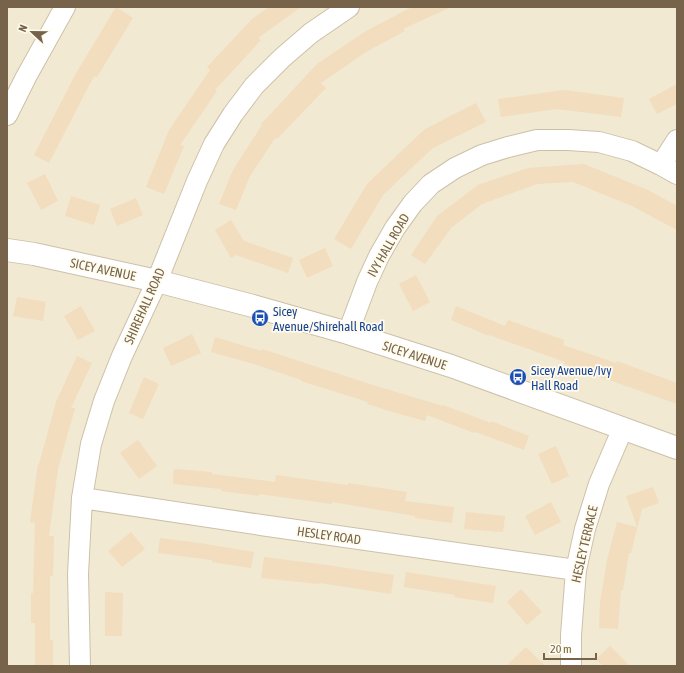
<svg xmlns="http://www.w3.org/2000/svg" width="684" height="673" viewBox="0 0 684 673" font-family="'Asap Condensed',sans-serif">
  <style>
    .residential { fill: #f1e9d2 }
    .building { fill: #f2ddbe }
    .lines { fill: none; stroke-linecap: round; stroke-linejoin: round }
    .minor-casing { stroke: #cdc0a9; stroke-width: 22 }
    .tertiary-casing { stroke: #cdc0a9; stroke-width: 24 }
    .minor { stroke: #fff; stroke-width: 20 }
    .tertiary { stroke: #fff; stroke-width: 22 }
    .labels { text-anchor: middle; stroke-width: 3.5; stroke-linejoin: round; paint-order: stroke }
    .street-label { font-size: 13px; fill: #77634a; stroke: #fffbed }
    .transit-label { font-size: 13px; fill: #164399; stroke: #fffbed; text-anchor: start }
  </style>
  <rect width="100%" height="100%" fill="#fdf8e6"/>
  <path class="residential" d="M7,7H677V666H7Z"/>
  <path class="building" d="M116,7L133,18L97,77L94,76L49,163L34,155L75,75Z
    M269,7H301L258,38L261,40L215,90L217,91L180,145L184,146L164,194L146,187L169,130L210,70L207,67L252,19Z
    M412,7H451L403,29L405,31L366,52L321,83L326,88L277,139L275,138L250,176L236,210L219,204L233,170L262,125L261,124L317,64L366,31Z
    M677,84V104L657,114L649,99Z
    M564,90L624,98L621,117L557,109L501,117L498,99Z
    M476,103L486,122L433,148L404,175L383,195L351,249L334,239L367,184L391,161L425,129Z
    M584,164L648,190L677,206V230L632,206L573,182L537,184L482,204L451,228L425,264L411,255L437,216L478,185L528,168Z
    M45,174L58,201L41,210L27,183Z
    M71,196L100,205L94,225L65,216Z
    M136,198L143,215L117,226L110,209Z
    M231,220L244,241L293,258L288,273L236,255L231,258L215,230Z
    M325,248L333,266L307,278L299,260Z
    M416,275L430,302L413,311L399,284Z
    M17,297L46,302L43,321L13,316Z
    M81,306L95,331L78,340L64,316Z
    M456,306L505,326L508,320L564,340L563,345L616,363L617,361L677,383V404L564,364L565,362L489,335V336L451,320Z
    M192,334L201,353L171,366L163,348Z
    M215,337L261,351L262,349L373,385L443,406V405L491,423V421L529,436L524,450L475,432L474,433L427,415L425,421L396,413L367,404L368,402L301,381V380L254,364L211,352Z
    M77,356L92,363L71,408H75L58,469L49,536H54L53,576H50V640H53V666H35V623H31V593H33L35,523L30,522L38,464H39L56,402Z
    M144,377L159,384L143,419L129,413Z
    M138,440L157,466L139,479L120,453Z
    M556,446L569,476L552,484L538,454Z
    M174,469L212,472V474L275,482L276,475L348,485V483L407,492L405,501L454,507L452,523L415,518V516L332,502V504L259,494V496L221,491V489L173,484Z
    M653,487L659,503L642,509L631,553H629L623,590H621L618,629L599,628L600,603L607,560L617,522L637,527L626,496Z
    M551,502L561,522L535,535L525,516Z
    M466,512L505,516L503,532L464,529Z
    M131,532L145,549L122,567L108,551Z
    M160,538L199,543L254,552L251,568L212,562V560L158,553Z
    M264,557L327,565L394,575L391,594L320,583L319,584L261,578Z
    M406,572L496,586L493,603L454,597L455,595L404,587Z
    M521,589L542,612L527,625L507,602Z
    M105,592L123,593L122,636H105Z
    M610,646L630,666H603L596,659Z
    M526,647L545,666H506Z"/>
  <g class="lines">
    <g class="minor-casing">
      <path id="minor" d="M7,115L26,77L65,7
        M661,165L677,140
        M348,333L367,282L379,256L395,228L413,203L431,184L455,168L482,155L508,147L537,140H568L599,142L632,151L661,165L677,174
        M82,498L261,525L576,570
        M80,666L78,574L82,498L91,444L104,401L122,356L157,281L197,181L214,144L233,114L254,86L282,58L311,33L349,7
        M571,666V635L576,570L585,529L599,484L623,428"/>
    </g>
    <g class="tertiary-casing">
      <path id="tertiary" d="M7,250L34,254L157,281L253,306L348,333L451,366L677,448"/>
    </g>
    <use href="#minor" class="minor"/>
    <use href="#tertiary" class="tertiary"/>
  </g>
  <defs>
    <g id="bus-disc" transform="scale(0.9)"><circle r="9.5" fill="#1a4fb4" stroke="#fffbed"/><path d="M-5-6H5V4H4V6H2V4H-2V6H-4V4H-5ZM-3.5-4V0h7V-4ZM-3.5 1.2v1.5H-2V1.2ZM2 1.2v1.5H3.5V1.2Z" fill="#fff"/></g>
  </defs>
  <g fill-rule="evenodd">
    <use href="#bus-disc" x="260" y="318"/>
    <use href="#bus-disc" x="518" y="377"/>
  </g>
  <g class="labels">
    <g class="street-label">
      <text transform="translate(388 245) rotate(-60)" y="5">IVY HALL ROAD</text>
      <text transform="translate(103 269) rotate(12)" y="5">SICEY AVENUE</text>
      <text transform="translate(144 306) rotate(-66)" y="5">SHIREHALL ROAD</text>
      <text transform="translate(415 355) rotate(18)" y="5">SICEY AVENUE</text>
      <text transform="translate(329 535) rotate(8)" y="5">HESLEY ROAD</text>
      <text transform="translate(584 544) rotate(-77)" y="5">HESLEY TERRACE</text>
    </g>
    <g class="transit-label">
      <text x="273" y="316">Sicey<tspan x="273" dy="15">Avenue/Shirehall Road</tspan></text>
      <text x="531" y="375">Sicey Avenue/Ivy<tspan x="531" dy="15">Hall Road</tspan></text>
    </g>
  </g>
  <rect width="684" height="673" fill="none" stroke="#77634a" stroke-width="16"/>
  <g transform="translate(32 32) rotate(292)" stroke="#fffbed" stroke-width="3" paint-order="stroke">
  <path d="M0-3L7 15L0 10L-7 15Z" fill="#77634a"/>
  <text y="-6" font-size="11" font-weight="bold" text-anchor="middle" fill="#77634a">N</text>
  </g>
  <path d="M544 653v6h52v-6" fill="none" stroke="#77634a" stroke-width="2"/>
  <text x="550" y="653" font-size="12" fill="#77634a" stroke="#fffbed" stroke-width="3" paint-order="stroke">20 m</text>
</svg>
